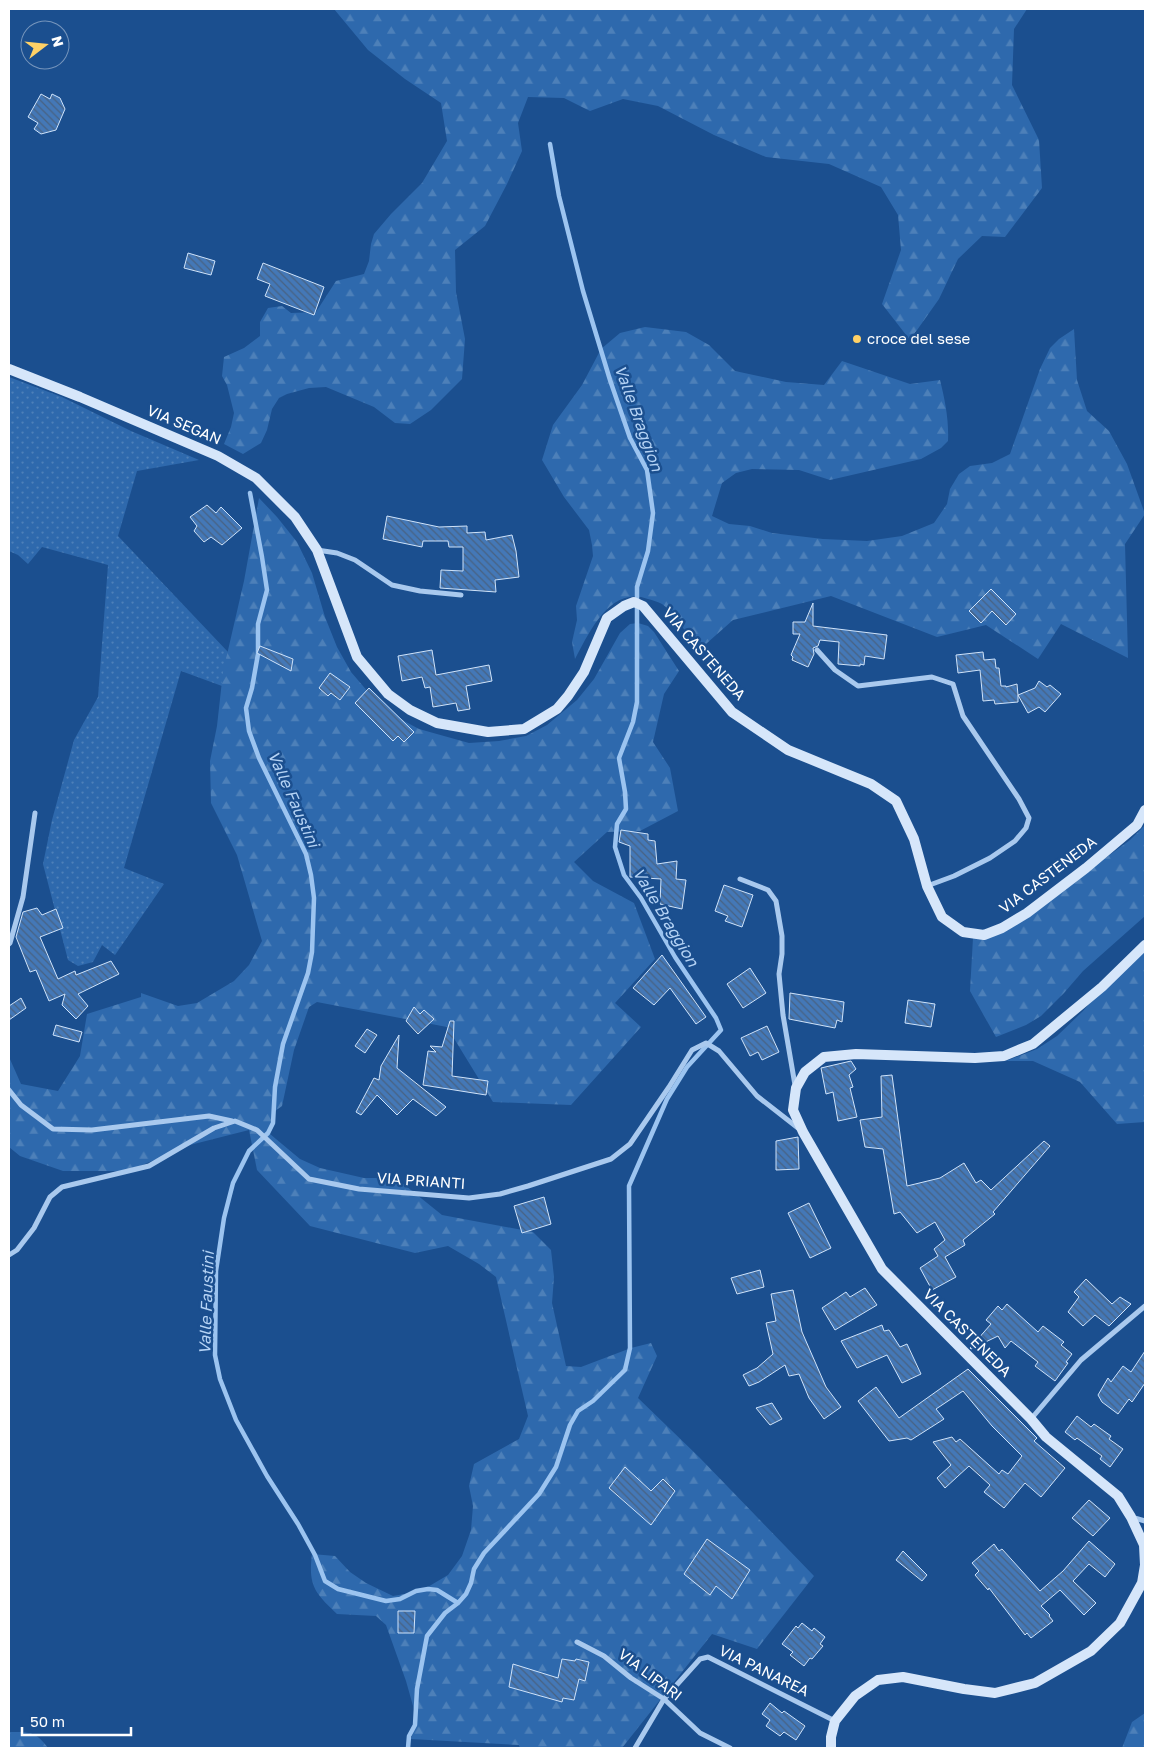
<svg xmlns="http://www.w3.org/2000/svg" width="1154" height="1757" viewBox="0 0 1154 1757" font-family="'Golos Text',sans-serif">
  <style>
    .grass { fill: url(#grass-dots) }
    .forest { fill: url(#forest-firs) }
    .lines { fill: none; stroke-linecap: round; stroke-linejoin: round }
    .stream { stroke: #9cc4f0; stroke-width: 4.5 }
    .building { fill: url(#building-back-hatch); stroke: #cfe3fa }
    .street { stroke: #a9c9ee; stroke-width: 5 }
    .secondary { stroke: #d6e6fa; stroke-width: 10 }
    .poi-dot { fill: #ffd166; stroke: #1b4f8f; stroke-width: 2 }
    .labels { text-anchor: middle; stroke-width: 5; stroke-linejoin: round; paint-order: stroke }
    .poi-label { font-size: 15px; fill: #fff; stroke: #1b4f8f; text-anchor: start }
    .street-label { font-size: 15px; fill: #fff; stroke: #1b4f8f }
    .water-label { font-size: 16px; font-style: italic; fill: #b5d3f5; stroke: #1b4f8f }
  </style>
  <defs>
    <pattern id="grass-dots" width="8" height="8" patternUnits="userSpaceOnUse" patternTransform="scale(1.25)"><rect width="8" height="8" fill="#2e69ad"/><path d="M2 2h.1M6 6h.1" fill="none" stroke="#4d80b9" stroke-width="1.8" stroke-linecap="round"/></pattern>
    <pattern id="forest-firs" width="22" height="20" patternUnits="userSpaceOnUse" patternTransform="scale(1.25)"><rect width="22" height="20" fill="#2e69ad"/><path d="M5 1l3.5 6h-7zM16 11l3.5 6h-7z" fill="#4d80b9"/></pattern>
    <pattern id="building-back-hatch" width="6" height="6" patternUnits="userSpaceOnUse" patternTransform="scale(1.25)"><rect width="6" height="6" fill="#4478b7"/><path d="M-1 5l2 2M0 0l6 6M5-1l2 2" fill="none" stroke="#486282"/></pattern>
  </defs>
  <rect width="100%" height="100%" fill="#1b4f8f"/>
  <path class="grass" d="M9,377L62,397L131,431L199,460L137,471L118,536L228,652L222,686L181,671L124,868L164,884L115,955L102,945L93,962L78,966L68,960L43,864L52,820L74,740L98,697L108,565L42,547L28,564L18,555L9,551Z"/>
  <path class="forest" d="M334,9H1027L1014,29L1012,85L1039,140L1042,188L1005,237L982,236L958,259L939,299L910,340L882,304L901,250L898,215L881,187L829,164L766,157L714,135L658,106L623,99L590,111L564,98L528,97L518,123L522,151L507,184L485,226L455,250L456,292L465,339L462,379L431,410L410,424L395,423L374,407L326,387L309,388L287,394L279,398L272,409L267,430L261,443L243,454L224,444L231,427L234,413L227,385L222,376L224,357L244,348L260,336V322L268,308L282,306L291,313L316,312L336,281L364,274L369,261L371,244L374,234L391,214L422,183L447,141L441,103L405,79L368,50Z
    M645,327L686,332L709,345L735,371L786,382L824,385L842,361L910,384L940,380C945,400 949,420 948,441L941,448L921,459L830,480L799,470L752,469L736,473L722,483L712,516L729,524L750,526L772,533L823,539L867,541L902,536L934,523L947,504L950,489L959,474L970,466L992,463L1010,454L1040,369L1050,348L1059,339L1074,329L1077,380L1087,411L1109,431L1127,464L1145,514L1125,544L1128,658L1061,624L1038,659L986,625L937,637L831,596L733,620L698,651C687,636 678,615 662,604C658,602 653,600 648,599C610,585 589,633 575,659L572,642L577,620L576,606L593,556L592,545L589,530L564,497L542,460L553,425L582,385L601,349L620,333Z
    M259,498L277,517L297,542L312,573L325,617L337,647L351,672L369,693L404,721L419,729L469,743L499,741L526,736L547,725L577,700L594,679L620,633L630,624L638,623L648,626L654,632L679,671L664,694L653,742L670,768L678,811L640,831L607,832L574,862L593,881L634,903L655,959L615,1003L641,1027L571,1105L493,1102L447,1027L317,1002L309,1007L294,1050L282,1106L274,1112V1123L270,1134L300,1159L320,1168L364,1178H396L442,1215L533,1232L551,1250L554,1277L552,1303L566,1366L581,1367L631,1348L651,1343L657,1356L638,1398L699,1457L814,1576L757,1649L712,1634L622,1748H520L519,1745L411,1739L417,1720L406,1681L386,1625L376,1616L337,1614C315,1593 308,1586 312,1554L335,1556L350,1572L366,1583L393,1596L421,1591L448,1575L462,1556L471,1530L473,1506L469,1486L474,1464L519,1439L528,1416L496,1277L479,1264L448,1246L415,1253L310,1226L257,1170L249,1130L190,1145L128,1171H63L20,1156L9,1147V1057L21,1084L58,1091L80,1056L87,1014L141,997V993L178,1006L197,1003L234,981L249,965L262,941L237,855L211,803L210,761L217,726L223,672L244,581Z
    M1145,825V916L1083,971L1064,993L1041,1016L1026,1025L996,1037L970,991L973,938L994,934L1078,878L1130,840Z
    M1142,952L1145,954V1122L1117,1124L1080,1082L1033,1061H1006L1037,1049L1057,1036L1083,1011L1103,988Z
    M1145,1713V1748H1122L1132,1722Z
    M9,1732C28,1732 36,1731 48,1748H9Z"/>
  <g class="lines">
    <path class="stream" d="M250,493L262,557L267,590L258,624V654L252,688L246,708L249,731L259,758L306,854L311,875L314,898L312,952L308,973L283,1044L275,1087L273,1123L268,1133L249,1151L233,1183L224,1218L216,1271L215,1355L220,1379L236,1420L267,1476L298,1524L315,1555L325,1581L338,1589L386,1601L400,1599L416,1591L428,1589L437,1590L458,1603
      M408,1748L409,1736L415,1725L417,1689L427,1636L445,1613L458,1603L466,1594L471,1583L474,1569L484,1553L539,1494L556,1467L570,1425L578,1411L593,1401L625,1370L630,1348L629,1186L667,1099L687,1067L721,1030L716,1018L675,957L641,898L624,875L615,847L617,824L626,809L625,792L619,758L633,722L637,702V587L648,551L653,513L647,470L630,438L610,380L583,291L559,196L550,144"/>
  </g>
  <path class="building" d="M41,94L50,99L52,94L60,98L65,109L56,130L41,134L34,129L38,123L28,117Z
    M188,253L215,261L211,275L184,268Z
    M263,263L324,287L314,315L265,296L270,284L257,279Z
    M207,505L216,513L221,507L242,528L222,545L211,537L204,542L194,531L197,526L190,517Z
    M387,516L439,527L467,526V533L485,532L486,540L512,535L516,551L519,577L495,580L496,592L440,588L441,570L463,571V547H449L448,541H423L422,547L383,539Z
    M991,589L1016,614L1006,625L992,611L981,623L969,611Z
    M813,603V626L887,635L884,659L865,656L864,665L860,664V666L838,664L839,642L820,640L818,646L813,648L814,654L808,667L792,660L793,657L791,655L800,634H793V622H805Z
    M260,646L293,659L291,671L257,653Z
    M432,650L436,675L489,665L492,681L466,686L470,709L458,711L456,703L433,707L430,687L425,688L422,677L402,681L398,656Z
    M983,652L984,660L995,659L996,668H999L1001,686H1006V687L1017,684L1018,695L1035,688L1039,681L1047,687L1050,685L1061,694L1045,712L1039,707L1028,713L1018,695V702L995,704L994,700L983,701L980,670L958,673L956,655Z
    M330,673L350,687L340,700L331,693L328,696L319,688Z
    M369,688L414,732L404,742L398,736L393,741L355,703Z
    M621,830L648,834V840L655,841L657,864L677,861L676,879L686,880L682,909L660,904L661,879L630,877V846L619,842Z
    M724,885L753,895L742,927L725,921L728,916L715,911Z
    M37,908L42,915L56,909L63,928L40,937L58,979L75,971L76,975L111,961L119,974L78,994L88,1006L76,1019L62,1005L65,994L49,1001L36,970L30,972L16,937L23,912Z
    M662,955L706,1017L696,1024L670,988L654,1005L633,988Z
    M750,968L766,993L743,1008L727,984Z
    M790,993L844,1002L842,1022L837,1020L835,1028L789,1019Z
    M21,998L26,1008L9,1020V1006Z
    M908,1000L935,1004L931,1027L905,1023Z
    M414,1007L420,1014L424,1010L434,1019L418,1034L406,1021Z
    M450,1021H454L452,1076L488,1081L486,1095L423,1085L428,1051L436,1052L430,1046L442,1047Z
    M56,1025L82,1032L79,1042L53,1035Z
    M767,1026L779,1052L762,1060L758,1052L750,1056L741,1038Z
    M367,1029L377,1035L365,1053L355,1046Z
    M399,1035L397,1068L446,1107L436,1116L413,1099L397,1115L377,1095L361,1115L356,1112L374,1078L379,1080L381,1066Z
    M851,1061L856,1069L849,1075L853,1087L850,1088L857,1117L838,1121L833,1092L826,1094L821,1068Z
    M892,1075L907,1186L940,1178L964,1163L976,1183L981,1180L991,1190L1044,1141L1050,1146L993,1212L995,1214L963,1240L965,1245L945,1257L956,1277L932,1290L920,1268L938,1256L934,1249L945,1240L935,1222L917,1233L900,1212L894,1214L883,1149L865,1147L860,1120L882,1117L881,1076Z
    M798,1137L799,1169L776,1170V1141Z
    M544,1197L551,1224L522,1233L514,1206Z
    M809,1203L831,1248L810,1258L788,1213Z
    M760,1270L764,1287L737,1294L731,1278Z
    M1086,1279L1112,1304L1120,1297L1131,1304L1109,1326L1095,1315L1083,1326L1068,1312L1079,1297L1074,1292Z
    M865,1288L877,1305L835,1330L822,1308L846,1292L850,1297Z
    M793,1290L802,1332L826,1387L841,1407L824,1419L809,1398L799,1374L789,1376L785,1365L759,1382L749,1386L743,1375L757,1368L773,1354L766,1323L776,1321L771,1294Z
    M1007,1304L1038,1332L1043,1326L1064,1342L1061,1345L1072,1354L1066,1362L1068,1363L1055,1381L1035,1366L1038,1362L1011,1341L1005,1348L998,1336L971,1349L970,1348L991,1324L986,1320L998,1306L1002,1310Z
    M882,1325L884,1331L889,1330L900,1347L907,1344L921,1374L902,1383L887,1355L857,1368L841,1341Z
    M1145,1351V1383L1132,1402L1129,1399L1118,1414L1102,1402L1098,1395L1108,1378L1111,1382L1123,1366L1131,1372Z
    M968,1369L1037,1438L1034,1441L1065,1468L1041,1497L1025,1483L1004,1508L984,1492L990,1485L969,1466L945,1488L937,1478L951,1465L933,1442L952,1437L956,1442L960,1439L999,1474L1002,1470L1008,1474L1022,1456L992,1426L963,1391L936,1409L944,1419L911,1440L907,1438L889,1441L858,1401L876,1387L899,1418Z
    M772,1403L782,1419L770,1425L756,1408Z
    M1077,1416L1091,1427L1094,1424L1111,1436L1109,1439L1123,1449L1110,1467L1100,1459L1102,1456L1077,1438L1075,1440L1065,1432Z
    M625,1467L651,1491L663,1479L675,1491L651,1525L609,1488Z
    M1089,1500L1110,1518L1093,1536L1072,1518Z
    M707,1539L750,1570L732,1599L716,1586L710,1595L684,1574Z
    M1089,1541L1115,1564L1105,1577L1089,1564L1073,1581L1096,1603L1084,1615L1060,1590L1041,1606L1050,1615L1049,1616L1053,1621L1031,1638L1027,1633L1025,1635L989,1588L988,1590L975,1575L979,1571L972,1563L994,1544L999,1551L1002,1549L1040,1591L1063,1571Z
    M903,1551L927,1575L922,1581L896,1560Z
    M398,1611H415L414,1633H398Z
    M802,1623L812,1631L814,1628L825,1637L820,1644L823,1646L812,1659L810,1658L804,1666L790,1655L793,1652L782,1644L796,1626L798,1628Z
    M562,1659L575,1661L576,1659L589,1662L585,1681L579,1679L574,1700L563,1698L562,1702L509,1687L513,1664L558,1678Z
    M770,1703L782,1713L784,1711L805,1726L796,1740L784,1732L780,1736L766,1726L770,1720L762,1714Z"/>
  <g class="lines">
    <path class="street" d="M317,550L337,553L355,560L392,585L420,591L461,595
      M817,650L835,670L858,686L932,677L953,684L963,716L1019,799L1029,818L1026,828L1015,841L990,858L954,876L927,886
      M740,879L768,890L776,901L782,936V954L779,974L783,1015L795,1085
      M9,944L10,943L23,897L35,813
      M9,1090L21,1105L53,1129L92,1130L209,1116L232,1121
      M9,1255L17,1250L34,1228L50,1197L62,1187L149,1166L214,1128L235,1121L257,1130L309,1179L359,1189L469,1198L500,1194L528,1186L611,1159L630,1144L669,1087L692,1050L706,1043L719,1051L757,1096L798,1128
      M1031,1419L1081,1360L1145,1306
      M1131,1517L1145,1521
      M577,1642L604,1656L631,1678L664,1699L700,1733L730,1748
      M635,1748L664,1699L700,1659L708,1657L835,1721"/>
    <path class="secondary" d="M9,369L80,397L218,456L256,478L295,517L317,550L357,657L388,694L410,710L437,723L488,732L524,729L557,709L568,696L584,672L607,618L624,606L634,602L643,606L732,712L788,750L871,784L896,801L914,839L927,886L942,917L963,932L984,935L1002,928L1027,913L1086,868L1137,825L1145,810
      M831,1748V1737L835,1721L855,1696L878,1680L903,1677L964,1689L995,1693L1035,1683L1091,1651L1120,1623L1142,1583L1145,1565L1144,1545L1131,1517L1118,1496L1046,1437L1031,1419L882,1269L803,1132L793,1110L796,1088L805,1072L824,1057L856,1054L975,1058L1004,1056L1033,1044L1102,987L1145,945"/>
  </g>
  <circle class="poi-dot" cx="857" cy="339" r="5"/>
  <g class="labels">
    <g class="poi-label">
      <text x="867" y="344">croce del sese</text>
    </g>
    <g class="street-label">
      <text transform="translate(184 425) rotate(23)" y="5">VIA SEGAN</text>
      <text transform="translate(704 654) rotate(49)" y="5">VIA CASTENEDA</text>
      <text transform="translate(1048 875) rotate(-37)" y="5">VIA CASTENEDA</text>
      <text transform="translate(421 1181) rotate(4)" y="5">VIA PRIANTI</text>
      <text transform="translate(967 1333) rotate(45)" y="5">VIA CASTENEDA</text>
      <text transform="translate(764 1671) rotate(26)" y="5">VIA PANAREA</text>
      <text transform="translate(650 1675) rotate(37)" y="5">VIA LIPARI</text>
    </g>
    <g class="water-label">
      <text transform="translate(639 418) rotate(70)" y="6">Valle Braggion</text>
      <text transform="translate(294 799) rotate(66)" y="6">Valle Faustini</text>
      <text transform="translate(666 917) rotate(59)" y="6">Valle Braggion</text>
      <text transform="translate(206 1303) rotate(-88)" y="6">Valle Faustini</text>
    </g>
  </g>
  <rect width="1154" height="1757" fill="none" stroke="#ffffff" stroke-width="20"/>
  <g transform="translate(45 45) rotate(74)"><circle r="24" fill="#1b4f8f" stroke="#7695bc"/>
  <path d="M0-4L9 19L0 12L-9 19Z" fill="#ffd166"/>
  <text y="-8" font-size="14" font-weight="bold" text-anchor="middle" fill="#ffffff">N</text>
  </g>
  <path d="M22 1727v8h109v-8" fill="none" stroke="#ffffff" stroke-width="2.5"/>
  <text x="30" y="1727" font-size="15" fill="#ffffff" stroke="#1b4f8f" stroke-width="4" paint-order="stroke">50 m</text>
</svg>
